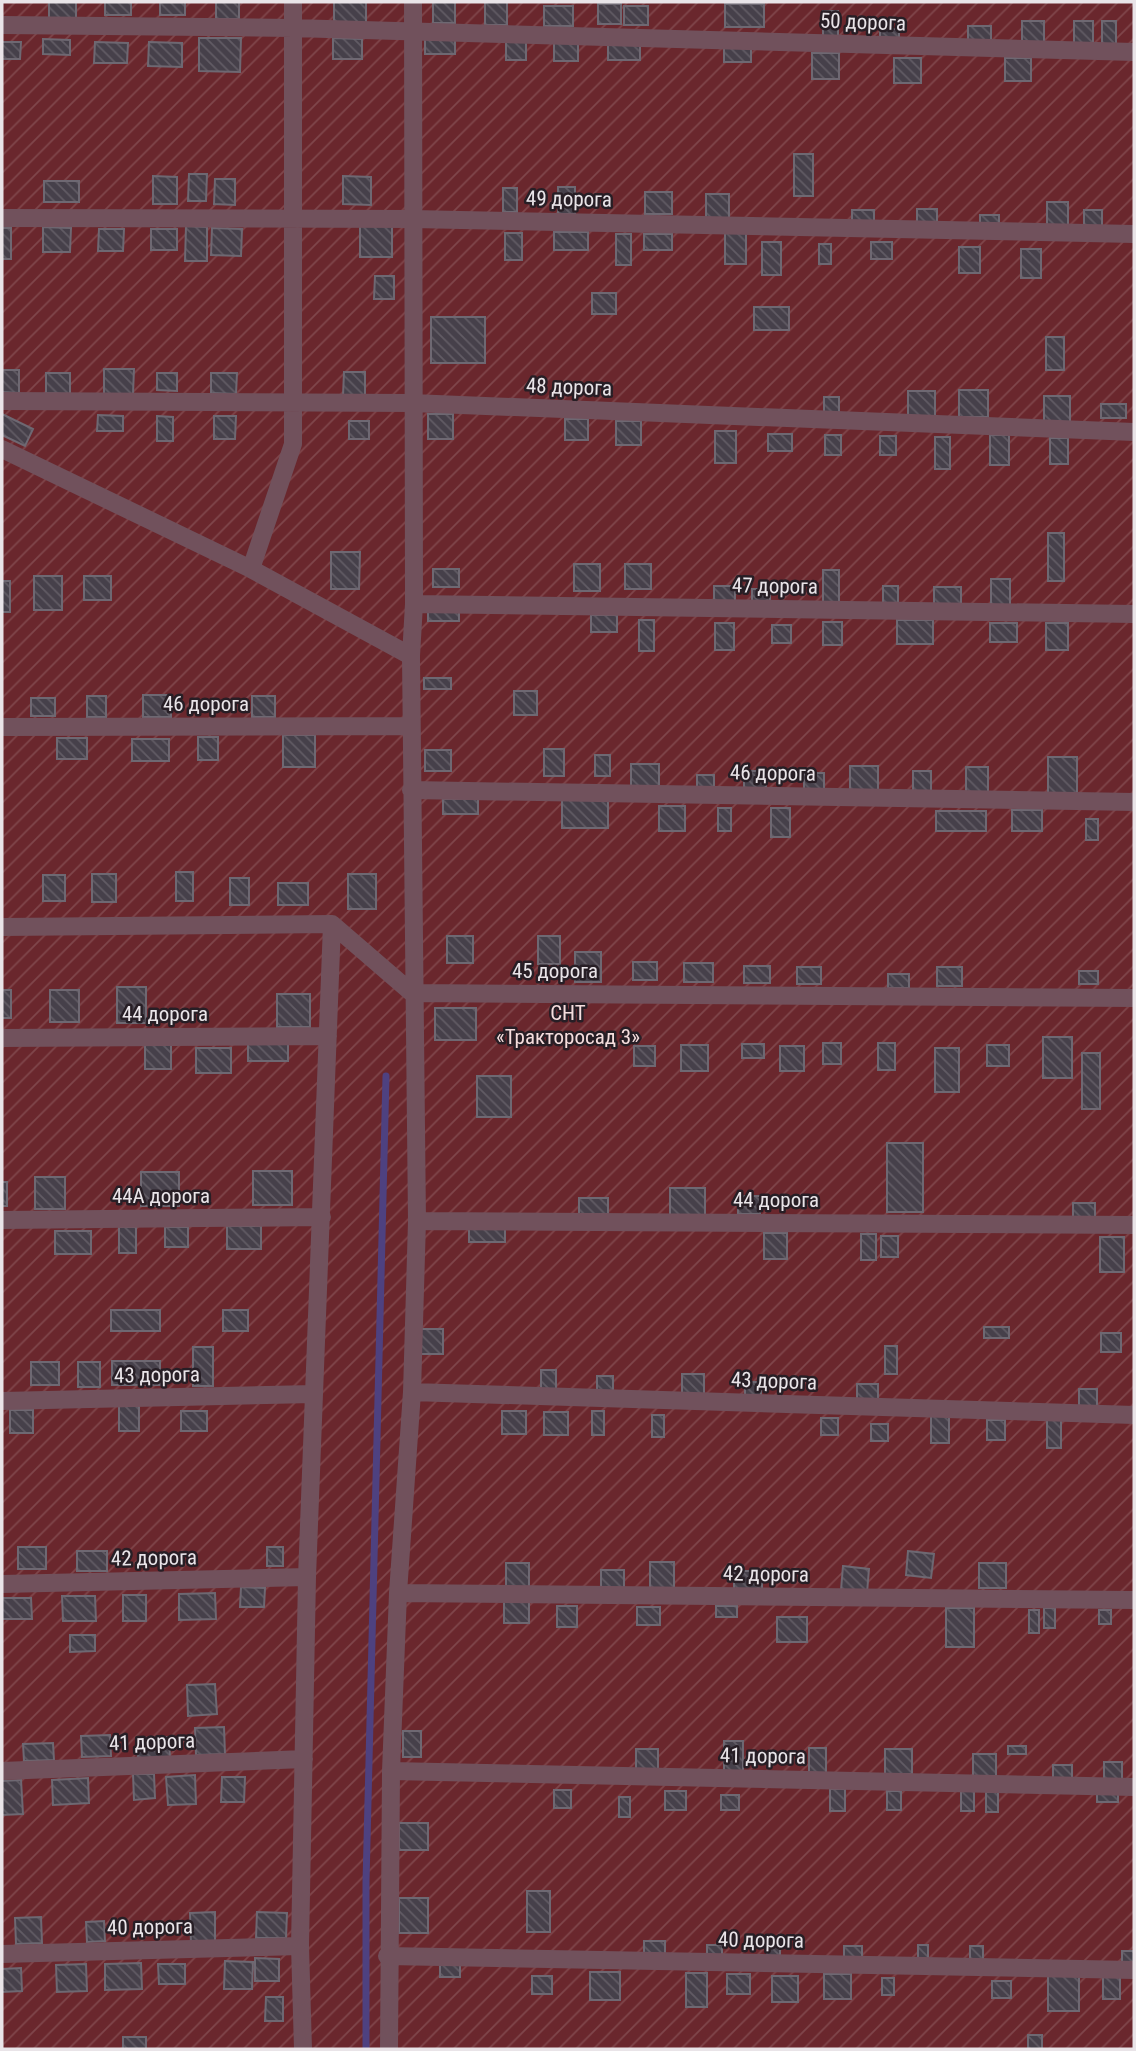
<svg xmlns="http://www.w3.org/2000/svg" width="1136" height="2051" viewBox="0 0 1136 2051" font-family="'Roboto Condensed',sans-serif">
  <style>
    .garden { fill: url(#garden-furrows) }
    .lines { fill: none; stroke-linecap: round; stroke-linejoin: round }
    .stream { stroke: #4e4180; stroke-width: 7 }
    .building { fill: url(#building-back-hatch); stroke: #6e6872; stroke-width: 2 }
    .street { stroke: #71515c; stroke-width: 18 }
    .labels { text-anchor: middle; stroke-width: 5; stroke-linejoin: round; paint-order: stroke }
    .street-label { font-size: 21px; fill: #e9e4e8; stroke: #271e25 }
    .park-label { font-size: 21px; fill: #f5dddd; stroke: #271e25 }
  </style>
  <defs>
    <pattern id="garden-furrows" width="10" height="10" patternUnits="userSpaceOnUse" patternTransform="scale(1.75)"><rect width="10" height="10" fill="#6a272d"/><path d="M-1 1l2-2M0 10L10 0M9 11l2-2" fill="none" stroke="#7f464b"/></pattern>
    <pattern id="building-back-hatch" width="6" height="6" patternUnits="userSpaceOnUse" patternTransform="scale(1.75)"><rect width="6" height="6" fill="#46404a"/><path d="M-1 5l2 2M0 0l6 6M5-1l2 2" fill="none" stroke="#615b64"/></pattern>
  </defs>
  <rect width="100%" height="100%" fill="#271e25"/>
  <path class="garden" d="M2,2H1134V2049H2Z"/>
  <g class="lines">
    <path class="stream" d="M366,2049V1882L386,1076"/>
  </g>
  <path class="building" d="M49,2H76V18H49Z
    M105,2H131V15H105Z
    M160,2H185V15H160Z
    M216,2H239V19H216Z
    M334,2H366V23H334Z
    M433,2H455V23H433Z
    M485,2H507V25H485Z
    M598,4H621V24H598Z
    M725,4H764V27H725Z
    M544,6H573V26H544Z
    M624,6H648V25H624Z
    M823,11H838V37H823Z
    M1022,21H1044V42H1022Z
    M1074,21H1093V44H1074Z
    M1102,21H1116V44H1102Z
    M968,26H991V40H968Z
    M880,29H899V39H880Z
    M199,38H241L240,72L199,71Z
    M333,38L362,39V59H333Z
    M425,38H455V54H425Z
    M43,39L70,40V55L43,54Z
    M506,41H526V60H506Z
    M554,41H578V61H554Z
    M2,42H21L20,59H2Z
    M95,42L128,43L127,63H94Z
    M149,42L182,43V67L148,66Z
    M608,44H640V60H608Z
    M724,44H751V62H724Z
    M812,53H839V79H812Z
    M894,58H921V83H894Z
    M1005,58H1031V81H1005Z
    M794,154H813V196H794Z
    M189,174H207L206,201H188Z
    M153,176L177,177V204H153Z
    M343,176L371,177V205L343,204Z
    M215,179H235V205L214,204Z
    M44,181H79V202H44Z
    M558,187H575V214H558Z
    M503,188H517V212H503Z
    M645,192H672V214H645Z
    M706,194H729V218H706Z
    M1047,202H1068V229H1047Z
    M917,209H937V226H917Z
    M852,210H874V226H852Z
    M1084,210H1102V230H1084Z
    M980,215H999V229H980Z
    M186,226L207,227V261H185Z
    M360,226H392V257H360Z
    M43,227L71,228L70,252H43Z
    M2,228H11V259H2Z
    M212,228L242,229L241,256L211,255Z
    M99,229H124L123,251H98Z
    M151,229H177V250H151Z
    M554,232H588V250H554Z
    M505,233H522V260H505Z
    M725,233H746V264H725Z
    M616,234H631V265H616Z
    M644,234H672V250H644Z
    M762,242H781V275H762Z
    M871,242H892V259H871Z
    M819,244H831V264H819Z
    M959,247H980V273H959Z
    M1021,249H1041V278H1021Z
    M375,276H394V299H374Z
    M592,293H616V314H592Z
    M754,307H789V330H754Z
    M431,317H485V363H431Z
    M1046,337H1064V370H1046Z
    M104,369H134L133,394H104Z
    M2,370H19V393L2,392Z
    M344,372H365V396H343Z
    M46,373H70V394L46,393Z
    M157,373H177V391L157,390Z
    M211,373H237L236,394L211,393Z
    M959,390H988V417H959Z
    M908,391H935V416H908Z
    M1044,396H1070V422H1044Z
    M824,397H839V414H824Z
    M1101,404H1126V418H1101Z
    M2,414L33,429L25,446L2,435Z
    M428,414H453V439H428Z
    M98,415L123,416V431H97Z
    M157,416L173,417V441H157Z
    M214,416H236L235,439H214Z
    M565,419H588V440H565Z
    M349,421H369V439H349Z
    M616,421H641V445H616Z
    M715,431H736V463H715Z
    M768,434H792V451H768Z
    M825,435H841V455H825Z
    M990,435H1009V465H990Z
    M880,436H896V455H880Z
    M935,437H950V469H935Z
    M1050,438H1068V464H1050Z
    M1048,533H1064V581H1048Z
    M331,552H360L359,589H331Z
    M574,564H600V591H574Z
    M625,564H651V589H625Z
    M433,569H459V587H433Z
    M823,570H839V605H823Z
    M34,576H62V610H34Z
    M84,576H111V600H84Z
    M991,579H1010V606H991Z
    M2,581H10V612H2Z
    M714,586H735V605H714Z
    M883,586H898V607H883Z
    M934,587H961V607H934Z
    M752,589H770V604H752Z
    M428,610H459V621H428Z
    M591,615H617V632H591Z
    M639,620H654V651H639Z
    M897,620H933V644H897Z
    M823,622H842V645H823Z
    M715,623H734V650H715Z
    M990,623H1017V642H990Z
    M1046,623H1068V650H1046Z
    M772,625H791V643H772Z
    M424,678H451V689H424Z
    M514,691H537V715H514Z
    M143,695H171V717H143Z
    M87,696H106V717H87Z
    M252,696H275V717H252Z
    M31,698H55V716H31Z
    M283,735H315V767H283Z
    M198,737H218V760H198Z
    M57,738H87V759H57Z
    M132,739H169V761H132Z
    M544,749H564V776H544Z
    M425,750H451V771H425Z
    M595,755H610V776H595Z
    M1048,757H1077V795H1048Z
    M631,764H659V790H631Z
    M850,766H878V793H850Z
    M966,767H988V794H966Z
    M744,771H766V792H744Z
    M913,771H931V792H913Z
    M804,773H824V795H804Z
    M697,775H714V791H697Z
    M562,796H608V828H562Z
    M443,799H478V814H443Z
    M659,806H685V831H659Z
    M718,808H731V831H718Z
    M771,808H790V837H771Z
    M1012,810H1042V831H1012Z
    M936,811H986V831H936Z
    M1086,819H1098V840H1086Z
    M176,872H193V901H176Z
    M92,874H116V902H92Z
    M348,874H376V909H348Z
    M43,875H65V901H43Z
    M230,878H249V905H230Z
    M278,883H308V905H278Z
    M447,936H473V963H447Z
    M538,936H560V964H538Z
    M575,952H601V982H575Z
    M633,962H657V980H633Z
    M684,963H713V982H684Z
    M744,966H770V983H744Z
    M797,967H821V984H797Z
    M937,967H962V986H937Z
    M1079,971H1098V984H1079Z
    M888,974H909V988H888Z
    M117,987H146V1023H117Z
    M2,990H11V1018H2Z
    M50,990H79V1022H50Z
    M277,994H310V1027H277Z
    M435,1008H476V1040H435Z
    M1043,1037H1072V1078H1043Z
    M248,1043H288V1061H248Z
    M823,1043H841V1064H823Z
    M878,1043H895V1070H878Z
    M742,1044H764V1058H742Z
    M145,1045H171V1069H145Z
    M681,1045H708V1071H681Z
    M987,1045H1009V1066H987Z
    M634,1046H655V1066H634Z
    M780,1046H804V1071H780Z
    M196,1048H231V1073H196Z
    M935,1048H959V1092H935Z
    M1082,1053H1100V1109H1082Z
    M477,1076H511V1117H477Z
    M887,1143H923V1212H887Z
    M253,1171H292V1205H253Z
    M141,1172H179V1206H141Z
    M35,1177H65V1209H35Z
    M2,1182H7V1206H2Z
    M670,1188H705V1217H670Z
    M738,1196H760V1214H738Z
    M579,1198H608V1214H579Z
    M1073,1203H1095V1219H1073Z
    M227,1226H261V1249H227Z
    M469,1226H505V1242H469Z
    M119,1227H136V1253H119Z
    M165,1227H188V1247H165Z
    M55,1231H91V1254H55Z
    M764,1233H787V1259H764Z
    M861,1234H876V1260H861Z
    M881,1236H898V1257H881Z
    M1100,1237H1124V1272H1100Z
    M111,1310H160V1331H111Z
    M223,1310H248V1331H223Z
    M984,1327H1009V1338H984Z
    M419,1329H443V1354H419Z
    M1101,1333H1121V1352H1101Z
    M885,1346H897V1374H885Z
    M193,1347H213V1386H193Z
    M112,1361H160V1385H112Z
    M31,1362H59V1385H31Z
    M78,1362H100V1387H78Z
    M541,1370H556V1392H541Z
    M682,1374H704V1397H682Z
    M597,1376H613V1394H597Z
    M745,1382H761V1400H745Z
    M857,1384H878V1403H857Z
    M1079,1389H1097V1411H1079Z
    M119,1406H139V1431H119Z
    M10,1410H33V1433H10Z
    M181,1411H207V1431H181Z
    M502,1411H526V1434H502Z
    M592,1411H604V1435H592Z
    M544,1412H568V1435H544Z
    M652,1415H664V1437H652Z
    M931,1415H949V1443H931Z
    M821,1418H838V1435H821Z
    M1047,1418H1061V1448H1047Z
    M987,1420H1005V1440H987Z
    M871,1424H888V1441H871Z
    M18,1547H46V1569H18Z
    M267,1547H283V1566H267Z
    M77,1551H107V1571H77Z
    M908,1551L934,1554L931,1578L906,1575Z
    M650,1562H674V1589H650Z
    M506,1563H529V1587H506Z
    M979,1563H1006V1588H979Z
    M843,1566L869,1569L867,1593L841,1590Z
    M601,1570H624V1589H601Z
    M734,1571H762V1591H734Z
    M241,1587L265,1588L264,1607H240Z
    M215,1593L216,1619L179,1620V1594Z
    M123,1595H146V1621H123Z
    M62,1596H95L96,1621H63Z
    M2,1598H31L32,1619H2Z
    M504,1601H529V1623H504Z
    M557,1606H577V1627H557Z
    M716,1606H737V1617H716Z
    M637,1607H660V1625H637Z
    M946,1608H974V1647H946Z
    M1044,1608H1055V1628H1044Z
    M1029,1610H1039V1633H1029Z
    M1099,1610H1111V1624H1099Z
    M777,1617H807V1642H777Z
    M70,1635H95V1651L70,1652Z
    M215,1684L217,1714L188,1716L187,1685Z
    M224,1727L225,1754L196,1755L195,1728Z
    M403,1731H421V1757H403Z
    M110,1735L111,1756L82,1757L81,1736Z
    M169,1737L170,1758L138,1759L137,1738Z
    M724,1741H743V1772H724Z
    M53,1743L54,1760L24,1761L23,1744Z
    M1008,1746H1026V1754H1008Z
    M809,1748H826V1777H809Z
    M636,1749H658V1772H636Z
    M885,1749H912V1774H885Z
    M973,1754H996V1779H973Z
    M1104,1762H1122V1779H1104Z
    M1053,1765H1072V1781H1053Z
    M133,1774H154L155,1798L134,1800Z
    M195,1775L196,1804L168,1805L166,1777Z
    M222,1777H245L244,1802H221Z
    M88,1778L89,1803L53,1805L52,1780Z
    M21,1780L23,1814L2,1815V1781Z
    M961,1788H974V1811H961Z
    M830,1789H845V1811H830Z
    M554,1790H571V1808H554Z
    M665,1791H686V1810H665Z
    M887,1791H901V1810H887Z
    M986,1792H998V1812H986Z
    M1097,1792H1118V1802H1097Z
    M721,1795H739V1810H721Z
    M619,1797H630V1817H619Z
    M399,1823H428V1850H399Z
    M527,1891H550V1932H527Z
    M399,1898H428V1933H399Z
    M215,1912V1943L191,1944L190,1913Z
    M257,1912L287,1913L286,1938H256Z
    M41,1917L42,1943L16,1944L15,1918Z
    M104,1921L105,1941L87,1942L86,1922Z
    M644,1941H665V1955H644Z
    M707,1945H722V1956H707Z
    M767,1945H780V1959H767Z
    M918,1945H928V1961H918Z
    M844,1946H862V1962H844Z
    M970,1946H983V1963H970Z
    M1122,1951H1134V1964H1122Z
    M255,1958L279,1959V1981H255Z
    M225,1961L253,1962L252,1989H224Z
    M141,1963L142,1989L105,1990V1964Z
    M440,1963H460V1977H440Z
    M86,1964L87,1991L57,1992L56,1965Z
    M158,1964H185V1984H159Z
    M21,1968L22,1991L2,1992V1969Z
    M590,1972H620V2000H590Z
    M686,1973H707V2007H686Z
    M727,1974H750V1994H727Z
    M824,1974H851V1999H824Z
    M532,1976H552V1994H532Z
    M772,1976H798V2002H772Z
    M1048,1976H1079V2011H1048Z
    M1103,1976H1120V1999H1103Z
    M882,1978H894V1995H882Z
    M992,1981H1011V1998H992Z
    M266,1997H283V2021H265Z
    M1028,2035H1042V2049H1028Z
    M123,2037H146V2049H123Z"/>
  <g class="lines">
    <path class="street" d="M2,25L293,28L1134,52
      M2,218L412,219L1134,234
      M2,401L412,403L1134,432
      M2,449L251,569L411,656
      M251,569L293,444V2
      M414,604L1134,614
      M2,727L411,726
      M411,790L1134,802
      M2,927L332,924L412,993L1134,998
      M2,1038L328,1036
      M2,1220L322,1217
      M417,1221L1134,1225
      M412,1392L1134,1415
      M2,1401L314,1394
      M2,1584L307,1577
      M398,1593L1134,1600
      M2,1771L304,1759
      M391,1771L1134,1787
      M2,1954L300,1946
      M387,1956L1134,1970
      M303,2049L300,1946L307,1577L332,924
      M389,2049L391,1771L398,1593L412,1392L417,1221L411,656L414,604L413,2"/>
  </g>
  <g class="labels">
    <g class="street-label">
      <text transform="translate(863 22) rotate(2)" y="7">50 дорога</text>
      <text transform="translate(569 199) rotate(1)" y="7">49 дорога</text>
      <text transform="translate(569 387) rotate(2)" y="7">48 дорога</text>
      <text transform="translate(775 586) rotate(1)" y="7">47 дорога</text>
      <text x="206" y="711">46 дорога</text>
      <text transform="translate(773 773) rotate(1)" y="7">46 дорога</text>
      <text x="555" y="978">45 дорога</text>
      <text x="165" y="1021">44 дорога</text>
      <text x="161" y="1203">44А дорога</text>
      <text x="776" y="1207">44 дорога</text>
      <text transform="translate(157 1375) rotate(-1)" y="7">43 дорога</text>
      <text transform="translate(774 1381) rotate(2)" y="7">43 дорога</text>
      <text transform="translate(154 1558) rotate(-1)" y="7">42 дорога</text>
      <text transform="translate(766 1574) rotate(1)" y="7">42 дорога</text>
      <text transform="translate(152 1742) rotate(-2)" y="7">41 дорога</text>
      <text transform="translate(763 1756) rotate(1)" y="7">41 дорога</text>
      <text transform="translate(150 1927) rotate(-1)" y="7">40 дорога</text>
      <text transform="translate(761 1940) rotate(1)" y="7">40 дорога</text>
    </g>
    <g class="park-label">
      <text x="568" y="1020">СНТ<tspan x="568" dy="24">«Тракторосад 3»</tspan></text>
    </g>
  </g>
  <rect width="1136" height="2051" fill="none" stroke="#e9e4e8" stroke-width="7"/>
</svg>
